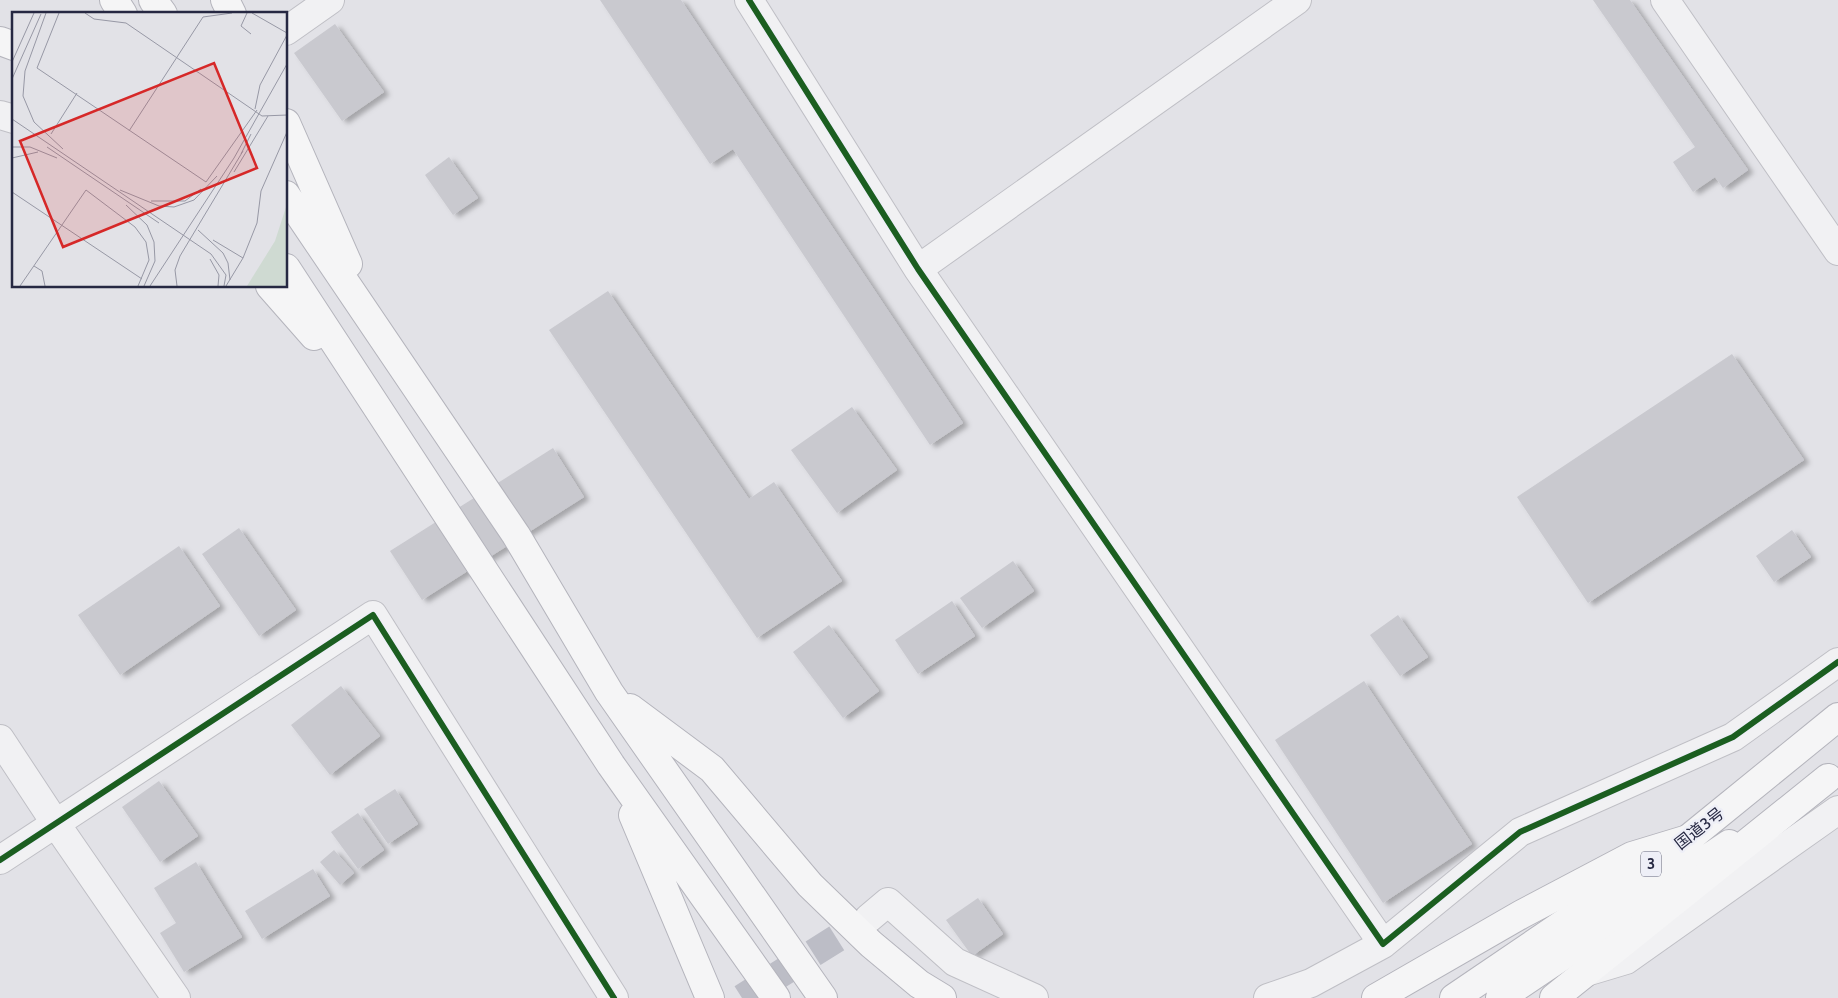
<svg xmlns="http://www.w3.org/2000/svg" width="1838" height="998" viewBox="0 0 1838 998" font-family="Cabin,'Noto Sans JP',sans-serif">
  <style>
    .building { fill: #c9c9cf; filter: url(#shadow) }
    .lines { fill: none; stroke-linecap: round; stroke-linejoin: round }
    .minor-tunnel { stroke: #bcbdc6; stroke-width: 28; stroke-dasharray: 28 14; stroke-linecap: butt }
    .minor-casing { stroke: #bfbfc5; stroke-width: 30 }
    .trunk-casing { stroke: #b4b4bc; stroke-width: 30 }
    .motorway-casing { stroke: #b4b4bc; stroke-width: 30 }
    .minor { stroke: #f1f1f3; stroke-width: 28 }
    .trunk { stroke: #f5f5f6; stroke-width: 28 }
    .motorway { stroke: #f5f5f6; stroke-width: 28 }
    .cycleway-casing { stroke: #eeeff7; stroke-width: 9 }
    .cycleway { stroke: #1b5e20; stroke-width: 6 }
    .labels { text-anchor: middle; stroke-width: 5; stroke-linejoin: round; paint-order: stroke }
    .shield { fill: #eeeff7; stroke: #626478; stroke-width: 1 }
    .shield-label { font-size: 15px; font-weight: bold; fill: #262842 }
    .street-label { font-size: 16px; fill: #262842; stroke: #eeeff7 }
    .inset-road { fill: none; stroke: #9798a5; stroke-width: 1 }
    .view { fill: #d62828; fill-opacity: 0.15; stroke: #d62828; stroke-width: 2.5 }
    .inset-edge { fill: none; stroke: #262842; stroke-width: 2.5 }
  </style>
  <defs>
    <filter id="shadow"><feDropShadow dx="5.5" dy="3" stdDeviation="2.5" flood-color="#0004"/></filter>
  </defs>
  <rect width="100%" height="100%" fill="#e2e2e7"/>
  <path class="building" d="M600,0H681L963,423L930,445L733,149L710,164Z
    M1593,0H1630L1748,170L1723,188L1715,177L1693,192L1673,162L1695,147Z
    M335,24L384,92L342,121L294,53Z
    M449,157L478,198L453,215L425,175Z
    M608,291L749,499L774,482L842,581L757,638L549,330Z
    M1732,354L1804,460L1588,603L1517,497Z
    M852,407L897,470L837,513L791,450Z
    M553,448L584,497L422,600L390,551Z
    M239,528L296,610L259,636L202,554Z
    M1792,530L1811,557L1774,582L1756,556Z
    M179,546L220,606L120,675L78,615Z
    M1013,561L1034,591L982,628L960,598Z
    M952,601L975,636L918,674L895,640Z
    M1398,615L1428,657L1400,676L1370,635Z
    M829,625L879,691L843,718L793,652Z
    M1364,681L1472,844L1383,903L1275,740Z
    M341,686L380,736L330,775L291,725Z
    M159,781L198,836L160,862L122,807Z
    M395,789L418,824L388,844L364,809Z
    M358,813L384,850L358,869L331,832Z
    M334,850L354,873L340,885L320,862Z
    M196,862L242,937L184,972L160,933L176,923L154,888Z
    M313,869L330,896L262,939L245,911Z
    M978,898L1003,934L972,956L946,920Z"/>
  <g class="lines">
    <path class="minor-tunnel" d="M742,998L869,918"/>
    <g class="minor-casing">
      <path id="minor" d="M749,0L918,269L1383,944L1520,832L1733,737L1838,662
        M1665,0L1838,251
        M286,31L330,0
        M0,115L14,119
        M918,269L1297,0
        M0,739L56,824L176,998
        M0,860L373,615L614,998
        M869,918L888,902L955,962L1034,998
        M1586,972L1626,960L1838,810
        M1268,998L1311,983L1383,944"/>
    </g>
    <g class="trunk-casing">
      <path id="trunk" d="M1454,998L1688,839L1838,717
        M1500,998L1729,844"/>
    </g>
    <g class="motorway-casing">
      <path id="motorway" d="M114,0L123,14
        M153,0L163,14
        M225,0L232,14
        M0,41L14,46
        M286,123L348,264
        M286,195L516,535L609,692L823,998
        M286,268L611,765L776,998
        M270,286L314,336
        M630,708L712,769L810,885L871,944L919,984L942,998
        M633,815L710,998
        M1376,998L1522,914L1632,856L1688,839
        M1554,998L1828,778"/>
    </g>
    <use href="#minor" class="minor"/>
    <use href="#trunk" class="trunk"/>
    <use href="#motorway" class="motorway"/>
    <g class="cycleway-casing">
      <path id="cycleway" d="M749,0L918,269L1383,944L1520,832L1733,737L1838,662
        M0,860L373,615L614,998"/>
    </g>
    <use href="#cycleway" class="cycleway"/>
  </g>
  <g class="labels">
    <rect class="shield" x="1641" y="851.5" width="20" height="25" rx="4"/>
    <g class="shield-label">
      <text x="1651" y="869">3</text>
    </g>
    <g class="street-label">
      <text transform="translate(1699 828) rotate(-38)" y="6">国道3号</text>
    </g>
  </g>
  <g transform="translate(12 12)">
    <rect width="275" height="275" fill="#e2e2e7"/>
    <path d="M275,192V274H235L263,229Z" fill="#cfdad2"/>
    <path class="inset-road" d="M34,1L13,59L11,84L22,110L51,137M47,1L25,56L194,170L245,98M73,1L82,7L114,11L250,104L275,103M235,1L229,14L239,22M240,1L275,21M0,50L22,1M0,67L29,2M243,97L248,73L275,23M0,107L199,242L214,263L212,274M117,119L191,5L220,1M39,122L65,81M0,135H18L45,146M35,135L147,211M229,142L239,122M0,146L26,140M222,160L256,104M108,178L147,194L162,195L182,188L205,164M0,180L130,267M139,189H173L189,177M114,193L135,213L142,230L143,249L132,274M186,218L211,241L216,251L218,268M201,228L231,246M198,247L207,263L206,274M22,254L30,259L33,274M8,274L74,178L123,215L134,230L137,248L126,274M138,274L222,146L275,52M165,274L163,258L168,244L231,139M214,274L231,246L245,211L249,179L275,120"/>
    <path class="view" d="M202,51L245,156L51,235L8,129Z"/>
    <rect width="275" height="275" class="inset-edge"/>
  </g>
</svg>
